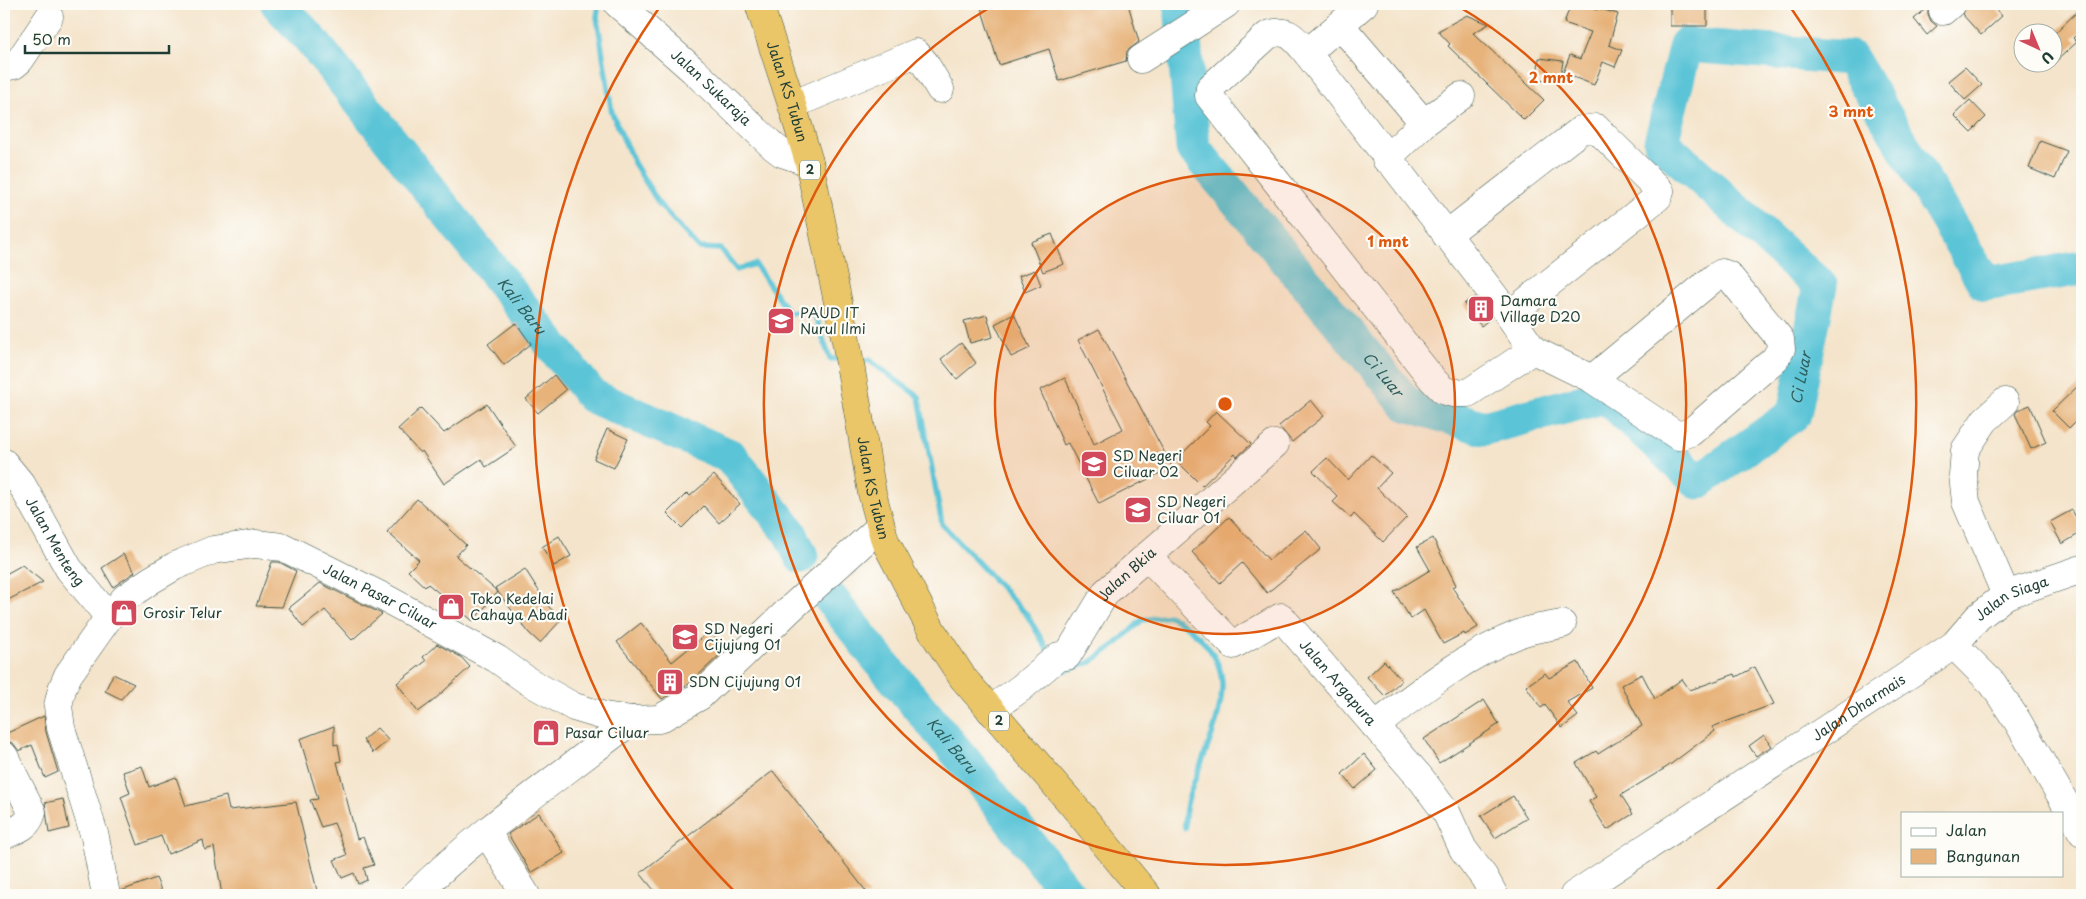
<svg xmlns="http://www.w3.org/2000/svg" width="2086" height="899" viewBox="0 0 2086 899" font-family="'Playpen Sans',sans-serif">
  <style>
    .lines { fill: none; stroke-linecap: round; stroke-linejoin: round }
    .stream { stroke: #5bc4d7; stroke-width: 5.5 }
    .river { stroke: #5bc4d7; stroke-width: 35 }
    .building { fill: #e7b37a }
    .minor-casing { stroke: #3f564b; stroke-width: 29 }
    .highway-casing { stroke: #3f564b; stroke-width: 29 }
    .minor { stroke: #fff; stroke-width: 28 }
    .highway { stroke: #ebc669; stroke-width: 28 }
    .ring { fill: none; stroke: #de580e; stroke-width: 2.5 }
    .labels { text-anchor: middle; stroke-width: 4.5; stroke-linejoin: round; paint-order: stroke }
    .shield { fill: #fdfcf7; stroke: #62766e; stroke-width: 1 }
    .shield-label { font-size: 12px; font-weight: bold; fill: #1f3d34 }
    .street-label { font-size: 14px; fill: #1f3d34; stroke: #fdfcf7 }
    .poi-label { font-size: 14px; fill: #1f3d34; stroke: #fdfcf7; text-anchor: start }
    .water-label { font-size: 15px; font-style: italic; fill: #2e5f5d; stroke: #fdfcf7 }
    .centre { fill: #de580e; stroke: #fdfcf7; stroke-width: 2.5 }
    .ring-label { font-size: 15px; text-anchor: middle; font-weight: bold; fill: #de580e; stroke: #fdfcf7; stroke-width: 4.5; stroke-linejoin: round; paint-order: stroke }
  </style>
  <rect width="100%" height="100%" fill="#fdfcf7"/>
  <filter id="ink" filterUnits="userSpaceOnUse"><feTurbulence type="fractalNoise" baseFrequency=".02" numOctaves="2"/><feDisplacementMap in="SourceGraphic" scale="10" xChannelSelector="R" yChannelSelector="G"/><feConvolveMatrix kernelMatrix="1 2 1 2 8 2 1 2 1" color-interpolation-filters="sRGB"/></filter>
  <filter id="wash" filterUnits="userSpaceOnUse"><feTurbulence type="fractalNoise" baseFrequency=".0096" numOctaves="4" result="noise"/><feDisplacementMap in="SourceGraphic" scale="20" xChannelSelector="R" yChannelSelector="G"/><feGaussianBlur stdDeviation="1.12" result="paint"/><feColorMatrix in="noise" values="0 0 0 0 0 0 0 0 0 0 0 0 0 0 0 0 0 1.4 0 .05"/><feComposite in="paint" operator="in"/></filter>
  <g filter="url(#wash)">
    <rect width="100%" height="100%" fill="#f4e4cb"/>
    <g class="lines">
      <path class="stream" d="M599,4L597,17L612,113L634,163L660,205L699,248L721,249L737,270L755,264L789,313L813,310L830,359H842
        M856,360H869L919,397L942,524L1027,615L1050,654
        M1059,668L1061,672L1091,662L1116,644L1142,620L1170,616C1196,630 1223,655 1222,687C1221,715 1209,744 1199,769C1192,787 1183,808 1185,828"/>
      <g class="river">
        <path id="s1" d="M278,4L312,41L592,396L730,456L790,533L801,556"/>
        <path id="s2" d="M1181,4L1193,148L1407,404L1484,428L1606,396L1698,482L1794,414L1820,286L1661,142L1686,45L1851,58L1985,284L2082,268"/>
        <path id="s3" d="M831,599L875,655L976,775L1069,895"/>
      </g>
    </g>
    <g id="blocks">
      <path class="building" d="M980,4H1128L1139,42L1127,51L1126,61L1059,81L1049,49L999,65Z
        M1571,4H1578L1597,10V8L1618,14L1609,45L1622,50L1615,67L1603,62L1594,85L1563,73L1570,55L1580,59L1591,32L1564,23Z
        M1670,4H1707V26H1670Z
        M1966,4H1991L2002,16L1981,35L1962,14Z
        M1928,7V14L1931,21L1937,26L1927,35L1914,19Z
        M2082,7V30L2073,38L2077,42L2054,63V34Z
        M1467,15L1489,24L1473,33L1544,100L1524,120L1448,46L1450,44L1438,31Z
        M1539,58L1563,61L1560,81L1537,79Z
        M1965,67L1982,85L1965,100L1948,81Z
        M1970,100L1986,117L1971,132L1954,115Z
        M2040,141L2067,151L2055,179L2029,168Z
        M1052,234L1064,264L1043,272L1031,242Z
        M1035,270L1041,285L1025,292L1019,276Z
        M1475,297L1491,318L1481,326L1464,304Z
        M1014,314L1030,348L1011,357L995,324Z
        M987,315L993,337L970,343L964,321Z
        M516,323L531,344L504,365L488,344Z
        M1099,329L1172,467L1099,504L1068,443L1064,445L1040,390L1065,378L1094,444L1123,429L1078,340Z
        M961,343L976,363L957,379L941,359Z
        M554,375L566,390L538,413L526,399Z
        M2082,382V415L2069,428L2052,411Z
        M1311,400L1324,416L1292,442L1279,426Z
        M487,404L516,447L486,467L481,459L444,484L422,451L420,453L398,429L421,408L444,433Z
        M2030,405L2046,442L2031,449L2015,414L2018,410Z
        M1216,411L1251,444L1237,457L1235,454L1202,486L1176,460L1210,426L1206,422Z
        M607,429L628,439L614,468L594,459Z
        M1371,455L1391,473L1377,488L1407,517L1383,542L1354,514L1351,518L1333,502L1338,497L1313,471L1327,458L1348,480Z
        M714,475L740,504L719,523L704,506L682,528L667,513L687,493L690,496Z
        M417,499L450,528L449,529L466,545L456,556L498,592L473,621L428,584L425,587L408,571L419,560L387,532Z
        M2072,510L2082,528V532L2062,544L2050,522Z
        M1229,517L1269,560L1306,530L1321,549L1267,593L1242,563L1220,583L1192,552Z
        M559,536L571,556L554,566L542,547Z
        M1433,538L1456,585L1452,587L1478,627L1465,635L1464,633L1443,644L1424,610L1411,619L1394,592L1430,570L1417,547Z
        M123,554L135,572L113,587L102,568Z
        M272,562H279L296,571L282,607L256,606Z
        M22,565L43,582L4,602V575Z
        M525,569L549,607L562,619L540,643L529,633L495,588Z
        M320,583L382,614L352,640L325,610L303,627L289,608Z
        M641,623L672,662L710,631L725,650L689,684L662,699L617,642Z
        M437,644L461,657L470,667L433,701L418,712L397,683L426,661L423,657Z
        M1384,661L1402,680L1385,696L1367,677Z
        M1578,662L1592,688L1567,702L1578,716L1562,728L1545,705L1541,708L1526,686L1545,673L1549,678Z
        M1755,667L1774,704L1712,727L1715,731L1667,767L1621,795L1633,814L1607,830L1589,801L1596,797L1576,763L1596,751L1598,754L1642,726L1621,685L1642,674L1655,699L1682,679L1690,690L1735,674L1736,677Z
        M113,674L134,684L121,699L105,691Z
        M1484,700L1499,724L1439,763L1424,739Z
        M44,716L46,732L58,772L45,778L32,745L19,751L13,743L9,742L5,734Z
        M334,726V745L338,744L341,761L337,762L357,839L363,837L374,865L364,868L367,880L358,884L354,873L342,878L334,860L347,855L334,823L321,827L310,800L318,799L300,739Z
        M377,728L388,740L373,753L363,740Z
        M1764,735L1772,746L1756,756L1749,746Z
        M1364,754L1377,770L1355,789L1342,774Z
        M142,766L149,787L176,777L186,806L226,796L229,810L296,802L318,895H264L263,891L237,895H222L214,847L205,850L203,840L168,854L161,836L138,845L121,797L130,793L123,772Z
        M773,771L869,895H658L640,873Z
        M1513,796L1527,818L1495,838L1481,816Z
        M63,799L69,828L49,833L45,803Z
        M539,813L564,853L531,873L508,834Z
        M156,878L163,895H121V891Z"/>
    </g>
  </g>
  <g filter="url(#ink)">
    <use href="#blocks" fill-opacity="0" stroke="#3f564b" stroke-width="1"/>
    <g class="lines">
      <g class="minor-casing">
        <g id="minor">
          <path id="s4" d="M618,4L693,70L774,147L782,153L809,162"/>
          <path d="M1364,4L1307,53C1295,39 1288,27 1268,35L1210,88L1209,96L1433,380L1443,390L1452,393H1468L1533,350L1592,379L1678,436L1691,432L1775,359L1781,349L1780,339L1728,275L1722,273L1715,277L1592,379"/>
          <path d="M1943,11L1951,4"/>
          <path d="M1340,25L1424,123L1386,159"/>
          <path d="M1307,53L1509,315L1533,350"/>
          <path d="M1141,59L1226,4"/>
          <path d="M4,67L14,65L20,60L49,17"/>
          <path d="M792,105L916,53L924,62L940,89"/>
          <path d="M1424,123L1461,96"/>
          <path d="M1446,235L1581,130L1596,128L1660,191L1658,197L1653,201L1509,315"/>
          <path d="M2005,402L1985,420L1965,450L1963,475L1966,502L2006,595"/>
          <path id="s5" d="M4,463L22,485L69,569L109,617"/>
          <path id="s6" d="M1147,556L1233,645L1281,617L1422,780L1447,814L1463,849L1484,877L1494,895"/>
          <path d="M1954,645L1993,684L2018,722L2082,832"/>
          <path id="s7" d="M990,710L1021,688L1059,656H1067L1106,592L1275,444"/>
          <path d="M1375,726C1420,691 1467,654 1521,633C1534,628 1549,627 1562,624"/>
          <path d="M4,756L32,812C29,827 16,830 4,835"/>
          <path d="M487,833L526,895"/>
          <path id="s8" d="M106,895L95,837L61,728L58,706L62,689L68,675L109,617L125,598L151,580L175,566L213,550L255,544L283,547L385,598L497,659L528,681L574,707L604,716L632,720L659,719L700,696L789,610L880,527"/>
          <path d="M415,895C479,831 561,776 632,720"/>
          <path id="s9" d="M1574,895L1954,645L1978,617L2006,595L2082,569"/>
        </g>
      </g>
      <g class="highway-casing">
        <g id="highway">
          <path id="s10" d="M759,4L792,105L809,162L846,341L872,493L885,541L932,631L963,678L1072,804L1147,895"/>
        </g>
      </g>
      <use href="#minor" class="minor"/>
      <use href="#highway" class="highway"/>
    </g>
  </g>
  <circle cx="1225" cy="404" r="230" fill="#de580e" fill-opacity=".12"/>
  <g class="ring">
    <circle cx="1225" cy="404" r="230"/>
    <path d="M1456 5A461 461 0 1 1 994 5"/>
    <path d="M736 893A691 691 0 0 1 659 8M1791 8A691 691 0 0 1 1714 893"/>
  </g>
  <defs>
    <g id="building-square" transform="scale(1.4375)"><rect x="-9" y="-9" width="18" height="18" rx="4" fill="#d1495b" stroke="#fdfcf7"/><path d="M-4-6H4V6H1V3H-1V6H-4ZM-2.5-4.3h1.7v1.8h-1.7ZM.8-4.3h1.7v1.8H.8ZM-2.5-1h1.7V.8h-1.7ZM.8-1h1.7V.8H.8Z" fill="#fff"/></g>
    <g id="school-square" transform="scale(1.4375)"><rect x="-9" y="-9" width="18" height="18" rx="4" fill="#d1495b" stroke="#fdfcf7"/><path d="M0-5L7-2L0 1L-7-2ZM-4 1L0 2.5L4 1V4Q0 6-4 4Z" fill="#fff"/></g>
    <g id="shop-square" transform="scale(1.4375)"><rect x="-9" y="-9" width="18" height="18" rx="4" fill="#d1495b" stroke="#fdfcf7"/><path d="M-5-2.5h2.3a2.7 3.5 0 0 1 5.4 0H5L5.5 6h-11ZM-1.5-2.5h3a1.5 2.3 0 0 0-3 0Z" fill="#fff"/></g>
  </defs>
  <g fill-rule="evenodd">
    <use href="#building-square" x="1481" y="309"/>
    <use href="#school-square" x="781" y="321"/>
    <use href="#school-square" x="1094" y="464"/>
    <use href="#school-square" x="1138" y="510"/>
    <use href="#shop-square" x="451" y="607"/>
    <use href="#shop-square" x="124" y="613"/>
    <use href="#school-square" x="685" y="637"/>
    <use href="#building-square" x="670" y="682"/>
    <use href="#shop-square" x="546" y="733"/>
  </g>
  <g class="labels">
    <g class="shield">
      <rect x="800" y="160.5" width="20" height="19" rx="4"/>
      <rect x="989" y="711.5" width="20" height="19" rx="4"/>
    </g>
    <g class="shield-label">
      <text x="810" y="174">2</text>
      <text x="999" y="725">2</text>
    </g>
    <g class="street-label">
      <text dy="5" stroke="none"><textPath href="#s4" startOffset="125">Jalan Sukaraja</textPath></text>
      <text dy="5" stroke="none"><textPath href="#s10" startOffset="92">Jalan KS Tubun</textPath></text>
      <text dy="5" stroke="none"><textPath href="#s10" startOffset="498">Jalan KS Tubun</textPath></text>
      <text dy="5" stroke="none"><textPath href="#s5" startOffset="94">Jalan Menteng</textPath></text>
      <text dy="5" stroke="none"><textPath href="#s7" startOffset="198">Jalan Bkia</textPath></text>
      <text dy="5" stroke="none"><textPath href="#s8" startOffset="604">Jalan Pasar Ciluar</textPath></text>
      <text dy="5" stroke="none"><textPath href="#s9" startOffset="531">Jalan Siaga</textPath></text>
      <text dy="5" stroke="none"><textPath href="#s6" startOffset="266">Jalan Argapura</textPath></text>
      <text dy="5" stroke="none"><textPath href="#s9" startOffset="341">Jalan Dharmais</textPath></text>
    </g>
    <g class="poi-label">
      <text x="1500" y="306">Damara<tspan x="1500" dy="16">Village D20</tspan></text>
      <text x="800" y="318">PAUD IT<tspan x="800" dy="16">Nurul Ilmi</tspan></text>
      <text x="1113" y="461">SD Negeri<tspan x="1113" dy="16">Ciluar 02</tspan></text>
      <text x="1157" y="507">SD Negeri<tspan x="1157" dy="16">Ciluar 01</tspan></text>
      <text x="470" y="604">Toko Kedelai<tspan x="470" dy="16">Cahaya Abadi</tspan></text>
      <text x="143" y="618">Grosir Telur</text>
      <text x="704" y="634">SD Negeri<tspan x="704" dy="16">Cijujung 01</tspan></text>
      <text x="689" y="687">SDN Cijujung 01</text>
      <text x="565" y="738">Pasar Ciluar</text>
    </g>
    <g class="water-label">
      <text dy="5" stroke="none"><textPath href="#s1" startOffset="388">Kali Baru</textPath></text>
      <text dy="5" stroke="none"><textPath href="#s2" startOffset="440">Ci Luar</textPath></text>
      <text dy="5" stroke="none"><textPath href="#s2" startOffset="965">Ci Luar</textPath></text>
      <text dy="5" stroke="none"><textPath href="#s3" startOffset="190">Kali Baru</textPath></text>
    </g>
  </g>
  <circle cx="1225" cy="404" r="8" class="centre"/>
  <g class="ring-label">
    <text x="1551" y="83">2 mnt</text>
    <text x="1851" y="117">3 mnt</text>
    <text x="1388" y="247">1 mnt</text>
  </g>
  <rect width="2086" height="899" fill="none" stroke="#fdfcf7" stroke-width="20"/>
  <rect x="1901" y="812" width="162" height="65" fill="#fdfcf7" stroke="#a4b0a9"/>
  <rect x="1911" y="828" width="25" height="8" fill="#ffffff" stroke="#a4b0a9"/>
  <text x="1946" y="836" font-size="15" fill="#1f3d34">Jalan</text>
  <rect x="1911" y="849" width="25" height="15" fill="#e7b37a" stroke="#a4b0a9"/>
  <text x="1946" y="862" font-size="15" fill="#1f3d34">Bangunan</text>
  <g transform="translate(2038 48) rotate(136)"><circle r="24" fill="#fdfcf7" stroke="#a4b0a9"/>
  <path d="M0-4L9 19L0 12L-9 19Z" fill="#d1495b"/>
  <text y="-8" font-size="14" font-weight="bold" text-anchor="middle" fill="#1f3d34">U</text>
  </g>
  <path d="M25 45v8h144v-8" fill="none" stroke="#1f3d34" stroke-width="2.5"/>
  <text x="32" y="45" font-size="15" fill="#1f3d34" stroke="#fdfcf7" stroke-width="4" paint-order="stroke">50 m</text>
</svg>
